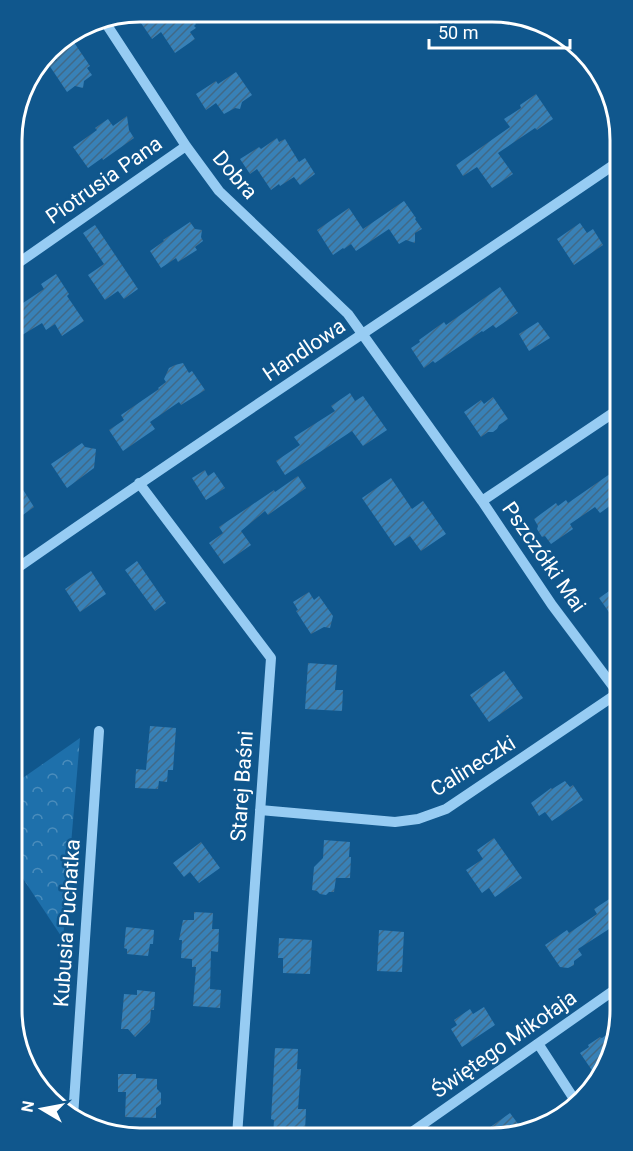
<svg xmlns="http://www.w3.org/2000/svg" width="633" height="1151" viewBox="0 0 633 1151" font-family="Roboto,sans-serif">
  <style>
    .forest { fill: url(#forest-crowns) }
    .building { fill: url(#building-hatch) }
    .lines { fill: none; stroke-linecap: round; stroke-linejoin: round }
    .minor { stroke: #97ccf3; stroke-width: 10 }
    .labels { text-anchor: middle; stroke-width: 5; stroke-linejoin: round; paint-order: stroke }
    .street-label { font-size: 21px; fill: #fff; stroke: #10578d }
    .rim { fill: none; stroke: #fff; stroke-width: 3 }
  </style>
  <defs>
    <pattern id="forest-crowns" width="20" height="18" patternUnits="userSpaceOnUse" patternTransform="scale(1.5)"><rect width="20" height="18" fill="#1e70ab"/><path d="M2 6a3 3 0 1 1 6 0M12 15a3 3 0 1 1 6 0" fill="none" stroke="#4b8dbc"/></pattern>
    <pattern id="building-hatch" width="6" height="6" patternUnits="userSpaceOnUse" patternTransform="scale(1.5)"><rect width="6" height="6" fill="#3881b7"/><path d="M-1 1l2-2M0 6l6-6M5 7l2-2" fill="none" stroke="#416987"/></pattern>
  </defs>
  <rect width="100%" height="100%" fill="#10578d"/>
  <path class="forest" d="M80,738L63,939L18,871L17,782Z"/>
  <path class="building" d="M157,12H188L196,24L194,26L196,28L190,32L195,39L175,53L161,32L152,39L141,23Z
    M71,38L90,66L87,68L92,75L84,81L83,88L75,86L67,92L49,65L57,60L52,51Z
    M236,72L252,95L242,102L240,109L235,108L224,114L216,103L206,110L196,94L216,81L218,84Z
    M536,94L553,119L537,130L535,128L498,153L513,174L492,188L477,167L463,176L456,165L510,127L504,119L521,108L520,105Z
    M127,116L129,130L134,138L103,160L102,158L88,168L73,147L97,130L95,128L108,119L113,126Z
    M277,138L279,142L285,139L299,162L305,158L315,174L300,185L294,177L280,186L279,184L271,190L257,169L250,174L240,159L259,147L261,149Z
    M404,201L416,218L415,219L422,229L415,233V243L406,240L399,244L389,229L356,251L351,244L344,249L343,248L333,255L317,230L349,208L363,229Z
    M190,222L195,229L202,230L201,237L203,241L195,247L197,250L178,262L176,258L161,268L150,251L164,241L163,240Z
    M580,223L587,233L593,229L603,245L574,265L557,239Z
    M95,225L138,289L124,299L118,291L105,300L88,275L104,264L83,233Z
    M56,274L69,294L67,296L84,321L62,336L55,324L46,330L42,323L14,340V309L44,289L41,284Z
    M500,287L518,313L496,328L493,325L483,332L482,331L435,363L433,361L424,368L411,348L420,342L419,340L444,322L446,325Z
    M538,322L550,338L529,351L519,334Z
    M183,363L189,373L192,371L205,390L181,405L179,402L150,422L155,429L123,451L109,430L124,420L121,415L159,389L158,388L166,382L164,379L169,368L175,365Z
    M350,393L355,401L363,396L387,430L363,446L352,431L285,475L276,461L300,445L294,437L335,411L331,406Z
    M493,397L508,419L499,425L497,429L493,432H488L481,437L464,412L481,400L484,404Z
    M82,443L85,447L96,449L94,468L67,488L51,464Z
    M617,469V501L600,513L595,507L570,524L573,529L551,544L545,536L542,537L537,529L538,526L534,519L556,503L558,506L566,500L568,503Z
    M205,470L208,476L214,472L225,488L206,500L192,478Z
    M298,476L306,488L268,515L265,511L241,531L251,545L224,564L209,543L223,533L219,527L274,490L275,492Z
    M15,477L34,507L16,520L15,483Z
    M391,478L412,509L423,501L446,534L421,551L410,536L395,546L362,498Z
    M137,561L166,603L155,611L125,570Z
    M91,571L106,594L80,612L65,589Z
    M618,585V625L599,598Z
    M309,592L314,600L319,596L333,616L330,628L324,627L311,634L296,611L298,610L293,602Z
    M308,663L337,665L335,690H343L342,711L305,709Z
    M504,671L523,698L489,722L470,695Z
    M150,726L176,728L173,770H168L167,782L159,781L158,789L135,788L136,769L146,770Z
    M565,781L570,787L573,785L583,800L552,821L545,812L539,816L531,803L551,788L552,789Z
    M494,838L522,878L495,897L489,888L482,893L466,870L483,859L477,850Z
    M324,840L350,842L349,857H351L350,878H336L334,892H329L326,895L320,894L317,891L312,890L314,867L323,858Z
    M201,842L220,868L199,883L190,872L184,877L173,863Z
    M620,892V922L578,949L582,955L574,961V965L568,968L560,967L545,945L567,930L569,933L597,914L594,909Z
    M194,912L213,913L212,929H219L218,952L211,951L210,989L221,990L220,1008L193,1006L196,967H192V959L181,958L182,940H179L183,920H194Z
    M126,927L154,930L153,944H150L148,956L127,954V949L124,948Z
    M379,930L404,932L402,972L377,971Z
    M279,938L312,940L310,974L283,973V958H278Z
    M137,990L155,992L154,1010H151L150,1022L135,1037L128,1029H121L124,994L137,995Z
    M484,1007L495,1025L462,1047L451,1029L457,1025L454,1020L470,1009L473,1014Z
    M618,1027L598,1079L580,1053L589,1047L588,1045L600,1037L602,1038Z
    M275,1048L298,1049L297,1069H301L298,1109H306L305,1132H300L299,1135L273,1136L274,1120L271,1119L272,1102Z
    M118,1074H136V1078L157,1079V1089L161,1093V1104L156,1108V1118L125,1117L126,1092H118Z
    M510,1113L524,1132L482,1133Z"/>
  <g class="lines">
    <path class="minor" d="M103,19L186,146L219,191L348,314L482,501L552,605L618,693
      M14,266L186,146
      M139,483L271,658L237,1136
      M482,501L616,411
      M16,569C213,431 416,300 615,164
      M260,810L395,822L418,819L446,809L618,693
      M539,1045L576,1102
      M73,1117L99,731
      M409,1134L620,986"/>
  </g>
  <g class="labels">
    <g class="street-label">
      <text transform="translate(235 175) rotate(49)" y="7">Dobra</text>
      <text transform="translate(104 180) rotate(-35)" y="7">Piotrusia Pana</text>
      <text transform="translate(304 350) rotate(-34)" y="7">Handlowa</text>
      <text transform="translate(544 557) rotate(55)" y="7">Pszczółki Mai</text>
      <text transform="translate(473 766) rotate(-32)" y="7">Calineczki</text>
      <text transform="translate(242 786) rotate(-86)" y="7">Starej Baśni</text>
      <text transform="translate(67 923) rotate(-86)" y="7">Kubusia Puchatka</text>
      <text transform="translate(504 1044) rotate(-35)" y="7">Świętego Mikołaja</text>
    </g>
  </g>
  <path d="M0 0H633V1151H0ZM140 22H492A118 118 0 0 1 610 140V1010A118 118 0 0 1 492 1128H140A118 118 0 0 1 22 1010V140A118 118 0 0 1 140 22Z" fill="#10578d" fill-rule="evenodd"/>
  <path class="rim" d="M140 22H492A118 118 0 0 1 610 140V1010A118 118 0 0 1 492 1128H140A118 118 0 0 1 22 1010V140A118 118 0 0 1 140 22Z"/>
  <g transform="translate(42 1109) rotate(280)" stroke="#10578d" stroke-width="4.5" paint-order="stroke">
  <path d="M0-4.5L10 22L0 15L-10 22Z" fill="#ffffff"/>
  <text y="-9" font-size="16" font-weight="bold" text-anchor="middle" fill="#ffffff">N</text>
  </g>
  <path d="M429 39v9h141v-9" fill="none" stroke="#ffffff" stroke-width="3"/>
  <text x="438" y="39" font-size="18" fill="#ffffff" stroke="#10578d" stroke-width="4.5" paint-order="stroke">50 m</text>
</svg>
